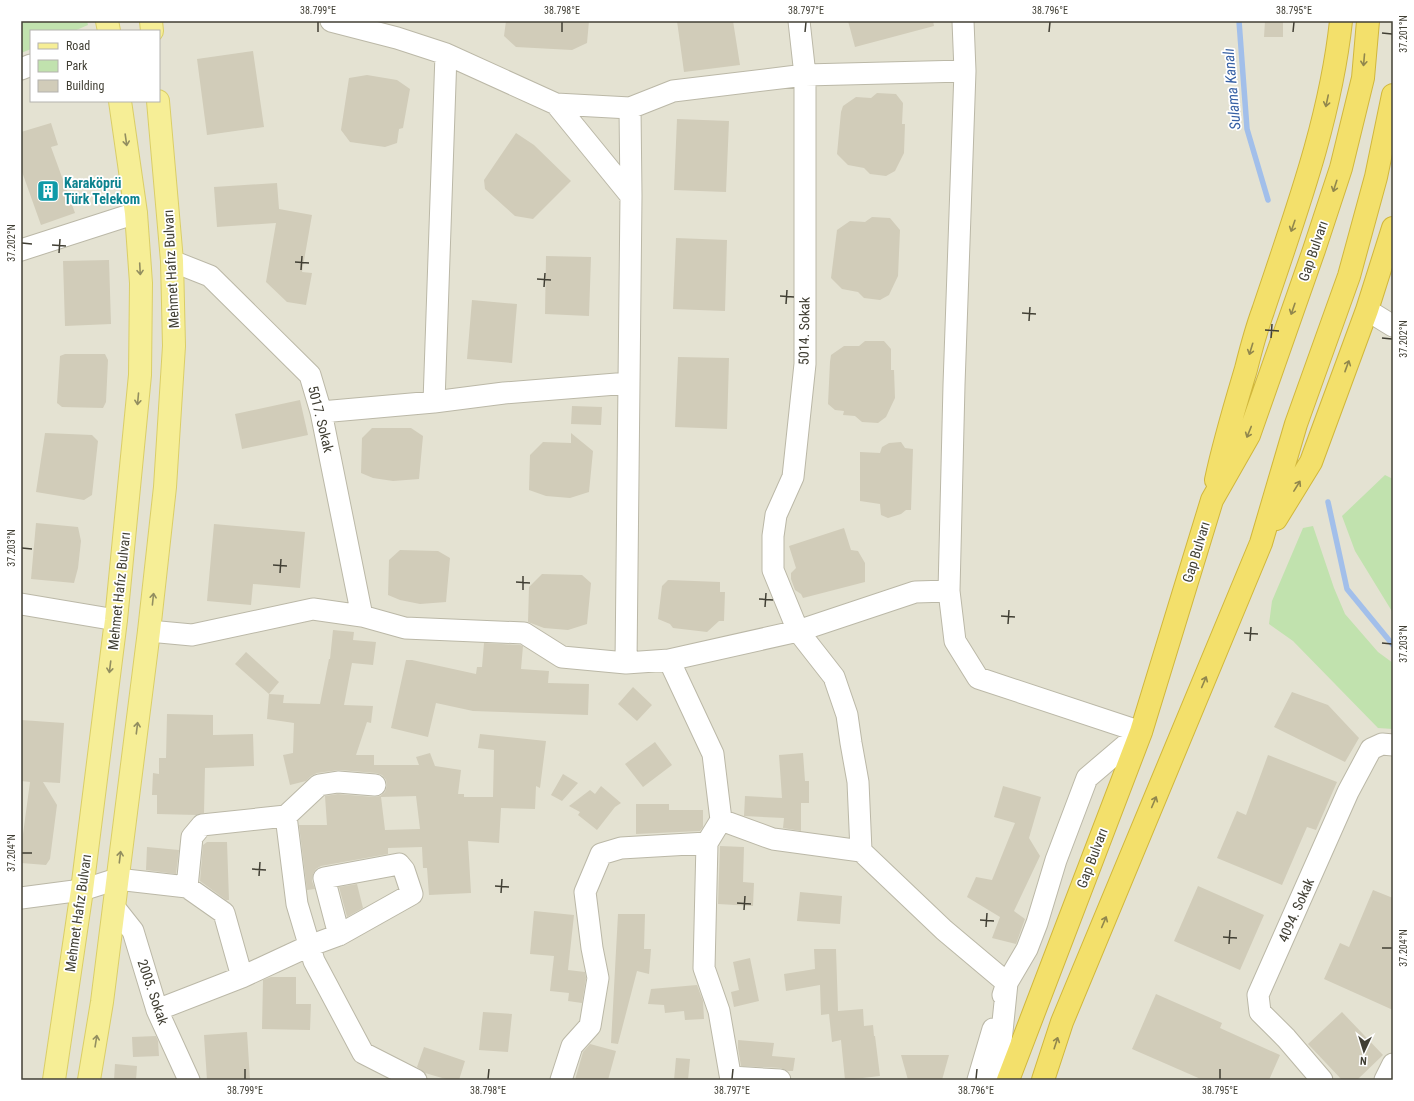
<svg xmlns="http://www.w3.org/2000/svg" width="1414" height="1101" viewBox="0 0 1414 1101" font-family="'Roboto Condensed',sans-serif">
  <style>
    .residential { fill: #e4e2d2; fill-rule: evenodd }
    .green { fill: #c1e2ae }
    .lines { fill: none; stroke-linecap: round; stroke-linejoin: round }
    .stream { stroke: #a2bfea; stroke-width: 5.5 }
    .building { fill: #d1ccb9; fill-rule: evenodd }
    .minor-casing { stroke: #bbb8a7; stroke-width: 23 }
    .major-casing { stroke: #dace67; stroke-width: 24 }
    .highway-casing { stroke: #d1b73c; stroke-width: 24 }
    .minor { stroke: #fff; stroke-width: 21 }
    .major { stroke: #f6ee96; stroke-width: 22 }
    .highway { stroke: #f3e06b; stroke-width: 22 }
    .oneway { stroke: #91874d }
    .oneway2 { stroke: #928e60 }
    .ticks { fill: none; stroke: #413f34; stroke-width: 1.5 }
    .labels { text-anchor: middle; stroke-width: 3.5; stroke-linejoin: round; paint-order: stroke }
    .culture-label { font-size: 14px; font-weight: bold; fill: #0d838f; stroke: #fff; text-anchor: start }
    .street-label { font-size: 14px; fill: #413f34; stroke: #fff }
    .water-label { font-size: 15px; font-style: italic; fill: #3660a4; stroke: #fff }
    .neatline { fill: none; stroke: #413f34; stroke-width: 1.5 }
    .ticks-label { font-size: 10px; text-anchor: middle; fill: #413f34 }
  </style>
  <rect width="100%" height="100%" fill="#f0efe3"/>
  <path class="residential" d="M21,21H1393V1080H21ZM31,31H159V101H31Z"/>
  <path class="green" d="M21,21H87L88,25L74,31H31V49L21,53Z
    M1385,475L1393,479V613L1355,551L1342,516Z
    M1313,526L1334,588L1345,614L1378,652L1393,663V729L1378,728L1293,641L1269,624L1272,601L1303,528Z"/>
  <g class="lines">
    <path class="stream" d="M1239,21L1247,129L1268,200
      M1328,502L1347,589L1393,645"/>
  </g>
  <path class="building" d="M506,21H589L587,43L572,50L516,47L504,36Z
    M677,21H733L740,65L684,72Z
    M848,21H933L934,26L855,47Z
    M1265,21H1283V37H1264Z
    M253,51L264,127L207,135L197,59Z
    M367,75L397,80L410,89L403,128L399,129L397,143L385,147L350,142L341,130L349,78Z
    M877,93L896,94L903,103L902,124H905L904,153L895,171L886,176L870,174L864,168L848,165L837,154L841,112L843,106L856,97L871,98Z
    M677,119L729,121L726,192L674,190Z
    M51,123L58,145L51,147L75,213L41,225L21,169V132Z
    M516,133L534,145L571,181L533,219L515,216L485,189L484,180Z
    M277,183L279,209L312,215L302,272L312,273L306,305L287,302L266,282L276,223L217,227L214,187Z
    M872,217L890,218L900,230L898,276L889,295L880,300L864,298L858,292L842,289L831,278L837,230L850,221L865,222Z
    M676,238L727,240L725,311L673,309Z
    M546,256L591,257L589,316L545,314Z
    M109,260L111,324L65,326L63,261Z
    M472,300L517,304L512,363L467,359Z
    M865,341H884L891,349V370H894L895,398L886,417L878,423L862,422L855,416L843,415L844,411L835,410L828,404L830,362L831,355L844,346H859Z
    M65,354H105L108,360L106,402L103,408L62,407L57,403L60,356Z
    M678,357L729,358L727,429L675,427Z
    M300,400L308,435L242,449L235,414Z
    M572,406L602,407L601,425L571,424Z
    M372,428H411L423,436L419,479L393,481L373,478L361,473L362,438Z
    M45,433L92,435L98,441L92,495L84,500L36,492Z
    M571,433L593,451L589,492L570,498L546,496L529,490L530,455L543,442L571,443Z
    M901,442L905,448L913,449L911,510H906L901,514L888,518L881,515L880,504L860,501V452L880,453L882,447L889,443Z
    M36,523L78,527L81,541L78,568L74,583L31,579Z
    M214,524L305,532L300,588L253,584L251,605L207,601Z
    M844,528L851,550L858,551L865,563V582L803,598L801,594L795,590L791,579V573L796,568L789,546Z
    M400,550L438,551L450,558L446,602L420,604L400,600L388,595L389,560Z
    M542,574L582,575L591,583L587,624L568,630L544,628L528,622L529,587Z
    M668,580L720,582V592H725L724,621H719L707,632L673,628L670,624L658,619L662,586Z
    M333,630L354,632L353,640L376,642L373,665L352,663L344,705L373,706L371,723L367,722L356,755H374V765H419L416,757L430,753L435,766L461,770L458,794H464V797H493L494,750L478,748L480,734L546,741L540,788L536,786L535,809L501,808L499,843L468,841L471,893L429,895L427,868H423L422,847L388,848V854L321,866L316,869L313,874L312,881L315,889L307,890L299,825H327L325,796L338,794L374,797L380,796L385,792L387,786L386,780L382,775L376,773L339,770L317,773L311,776L306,781L290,785L283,755L293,753L294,723L267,719L269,694L284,695L283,703L320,704L329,659H330ZM416,796L420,829L385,830L381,797Z
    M484,643L520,645L523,646L521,669L549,671L548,683L589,684L588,715L473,711L436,703L428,737L391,728L406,660H412L476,674L477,667H482Z
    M246,652L279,682L269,694L235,664Z
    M633,687L652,705L637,721L618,704Z
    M1292,692L1328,705L1359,738L1345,762L1274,727Z
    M167,714L213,715V735L253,734L254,766L205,768L204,813L197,815L157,814V795H152L153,773L159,774V758H166Z
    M21,720L64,723L60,783L43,782L57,805L50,859L46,865L21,863V849L30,782L21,781Z
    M655,742L672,765L643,787L625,764Z
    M803,753L805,781H809V803H801V831L783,828L784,818L744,816L745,796L782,798L779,755Z
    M1268,755L1337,782L1316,830L1307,827L1282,885L1217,858L1237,811L1246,815Z
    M563,774L578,783L562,801L551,795Z
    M601,786L621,803L615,807L597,830L578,815L580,812L569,806L590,790L595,794Z
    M1003,786L1041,797L1029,838L1040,856L1014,911L1025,919L1016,944L992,938L1000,917L967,897L976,877L992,880L1015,823L994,817Z
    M636,804H669V810H703V827L700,831L636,834Z
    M207,842H227L229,900H226L200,881L203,845Z
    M720,846L744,847L743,882L754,883L753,906L718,904Z
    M147,847L179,850L176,874L146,870Z
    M357,884L363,908L347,917L339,887Z
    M1198,886L1264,915L1240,970L1174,941Z
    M1373,890L1393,898V1010L1324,979L1340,943L1349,947Z
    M800,892L842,896L840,924L797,921Z
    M534,911L574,915L568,970L585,972L586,978L582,1003L568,1001L569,993L550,991L554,956L530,954Z
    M618,914H645L644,949H651L649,974L637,971L618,1044L611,1043Z
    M814,949H836L838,1011L863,1009L864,1026L873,1025L874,1036H875L880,1076L845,1080L841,1040L832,1042L829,1014L821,1015L820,985L786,991L784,974L815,969Z
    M750,958L759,1001L734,1007L731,992L739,990L733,962Z
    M271,977H296V1004H311L310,1030L262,1029L263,980Z
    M697,985L703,1001L704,1019L685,1020L684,1011L665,1013L664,1005L648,1004L651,989Z
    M1156,994L1222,1023L1220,1028L1280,1055L1269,1080H1203L1132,1049Z
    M483,1012L512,1014L508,1052L479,1050Z
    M1342,1012L1383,1055L1357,1080H1342L1308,1044Z
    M247,1032L250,1080H207L204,1035Z
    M156,1036L158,1041L159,1056L133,1057L132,1037Z
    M738,1040L774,1043L772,1056L795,1058L793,1071H788L781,1068L741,1066L738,1048Z
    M590,1044L616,1051L608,1080H575L583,1052Z
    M424,1047L465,1061L459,1080H449L425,1073L417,1067Z
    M901,1055H949L942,1080H908Z
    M676,1058L690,1059L688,1080H674Z
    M115,1064L137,1066L136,1080H114Z"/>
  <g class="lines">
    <g class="minor-casing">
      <path id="minor" d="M331,21L397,38L446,54L556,104L630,108L673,91L805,75L965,71
        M799,21L805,75V364L793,477L776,515L773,536V570L798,631L834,677L847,715L851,743L858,782L861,851
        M963,21L965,71L954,385L949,591L955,641L978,678L1141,732
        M21,69L31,65
        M556,104L631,196
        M21,250L136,213
        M172,261L210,276L310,375L321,412L362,616
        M1367,310L1393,326
        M434,402L446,54
        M321,412L434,402L504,393L629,383
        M21,604L116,620
        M149,631L192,635L313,609L362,616L405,628L524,633L562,657L626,663L669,660L713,754L721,820L773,839L861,851L944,930L1007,983L997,1080
        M669,660L798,631L915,592L949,591
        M626,663L631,196L630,108
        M286,816L297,904L314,961L363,1053L416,1080
        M707,843L704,968L719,1011L731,1080
        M187,887L192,837L202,825L286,816L319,785L338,782L375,785
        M21,898L82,890L117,879L187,887L224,913L242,977
        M114,907L133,931L157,1010L189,1080
        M1003,995L1007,983L1027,949L1037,923L1056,860L1087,778L1141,732
        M157,1010L242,977L309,946L339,935L412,894L404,870L399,864L324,878L339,935
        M731,1077L780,1080
        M561,1080L572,1046L590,1026L598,978L592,948L585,892L601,854L621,848L707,843L721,820
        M978,1080L993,1029
        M1322,1080L1286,1038L1260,1012L1258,995L1348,792L1371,749L1382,744L1393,745
        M1385,1080L1393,1064"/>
    </g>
    <g class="major-casing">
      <path id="major" d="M107,21L109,31
        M151,21L152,31
        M54,1080L82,890L116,620L140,375L141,283L136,213L120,101
        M89,1080L102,1002L114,907L149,631L165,487L174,346L172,261L158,101"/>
    </g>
    <g class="highway-casing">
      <path id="highway" d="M1216,480C1224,442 1235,406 1246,369C1251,349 1256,330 1263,311C1295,215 1330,122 1341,21
        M1276,519L1311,462L1367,310L1393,228
        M1008,1080L1141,732L1212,500L1249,435L1314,250L1341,168L1363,78L1368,21
        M1043,1080L1062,1022L1261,543L1296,424L1349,276L1376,177L1393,95"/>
    </g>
    <use href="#minor" class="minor"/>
    <use href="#major" class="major"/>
    <use href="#highway" class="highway"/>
  </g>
  <defs><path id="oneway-shaft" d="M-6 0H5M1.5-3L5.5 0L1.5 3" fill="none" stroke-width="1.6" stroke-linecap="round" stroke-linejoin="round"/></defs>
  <g class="oneway">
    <use href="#oneway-shaft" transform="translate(1364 60) rotate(95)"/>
    <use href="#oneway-shaft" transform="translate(1327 101) rotate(102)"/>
    <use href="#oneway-shaft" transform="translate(1335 186) rotate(108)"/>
    <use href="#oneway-shaft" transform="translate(1293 226) rotate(109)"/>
    <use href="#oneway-shaft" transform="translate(1293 309) rotate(109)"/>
    <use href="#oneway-shaft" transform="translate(1251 349) rotate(107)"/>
    <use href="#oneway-shaft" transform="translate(1347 366) rotate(-70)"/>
    <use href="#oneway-shaft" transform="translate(1249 432) rotate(112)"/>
    <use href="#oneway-shaft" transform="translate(1297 486) rotate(-58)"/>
    <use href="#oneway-shaft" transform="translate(1204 682) rotate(-67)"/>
    <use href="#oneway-shaft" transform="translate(1154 802) rotate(-67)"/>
    <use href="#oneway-shaft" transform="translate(1104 922) rotate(-67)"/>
    <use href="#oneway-shaft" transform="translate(1056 1043) rotate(-72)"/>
  </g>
  <g class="oneway2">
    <use href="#oneway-shaft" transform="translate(126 140) rotate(82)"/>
    <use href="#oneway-shaft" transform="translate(140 269) rotate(87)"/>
    <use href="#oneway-shaft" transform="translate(138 399) rotate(95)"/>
    <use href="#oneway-shaft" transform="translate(153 599) rotate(-84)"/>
    <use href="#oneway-shaft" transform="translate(110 667) rotate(97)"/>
    <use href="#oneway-shaft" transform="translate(137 728) rotate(-83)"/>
    <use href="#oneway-shaft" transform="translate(120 857) rotate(-83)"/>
    <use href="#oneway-shaft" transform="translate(96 1041) rotate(-81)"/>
  </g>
  <path class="ticks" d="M318,32V22M562,32V22M805,32L806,22M1049,32L1050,22M1293,32L1294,22M1382,33L1392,34M22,243L32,244M52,245L66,246M59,253L60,239M295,262L309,263M301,270L302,256M537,279L551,280M544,287L545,273M780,296L794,297M786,304L787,290M1022,313L1036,314M1029,321L1030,307M1265,330L1279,331M1271,338L1272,324M1382,338L1392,339M22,548L32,549M273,565L287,566M280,573L281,559M516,582L530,583M523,590V576M759,599L773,600M765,607L766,593M1001,616L1015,617M1008,624L1009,610M1244,633L1258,634M1250,641L1251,627M1382,643L1392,644M22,853H32M252,869L266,870M259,876L260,862M495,886L509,887M501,893L502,879M737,903L751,904M744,910L745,896M980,920L994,921M986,927L987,913M1223,937L1237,938M1229,944L1230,930M1382,948H1392M245,1079V1069M488,1079L489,1069M732,1079L733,1069M976,1079L977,1069M1220,1079V1069"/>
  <defs>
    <g id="building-square" transform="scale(1.15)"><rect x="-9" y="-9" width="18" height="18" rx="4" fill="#0f9aa8" stroke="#fff"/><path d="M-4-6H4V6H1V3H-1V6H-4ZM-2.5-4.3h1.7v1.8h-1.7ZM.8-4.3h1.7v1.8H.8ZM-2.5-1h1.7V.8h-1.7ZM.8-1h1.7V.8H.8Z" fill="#fff"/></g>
  </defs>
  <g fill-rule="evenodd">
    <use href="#building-square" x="48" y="191"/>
  </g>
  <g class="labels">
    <g class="culture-label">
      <text x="64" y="188">Karaköprü<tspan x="64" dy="16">Türk Telekom</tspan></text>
    </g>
    <g class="street-label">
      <text transform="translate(1313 251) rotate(-71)" y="5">Gap Bulvarı</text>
      <text transform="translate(171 269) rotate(-93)" y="5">Mehmet Hafız Bulvarı</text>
      <text transform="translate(804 331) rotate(-89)" y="5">5014. Sokak</text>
      <text transform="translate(321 419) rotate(76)" y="5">5017. Sokak</text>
      <text transform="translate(1196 552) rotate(-73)" y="5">Gap Bulvarı</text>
      <text transform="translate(119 591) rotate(-84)" y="5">Mehmet Hafız Bulvarı</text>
      <text transform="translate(1092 858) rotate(-69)" y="5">Gap Bulvarı</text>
      <text transform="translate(1296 910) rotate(-66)" y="5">4094. Sokak</text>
      <text transform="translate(78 913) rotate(-82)" y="5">Mehmet Hafız Bulvarı</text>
      <text transform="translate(153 992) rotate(71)" y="5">2005. Sokak</text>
    </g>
    <g class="water-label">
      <text transform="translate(1232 89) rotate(-95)" y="5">Sulama Kanalı</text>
    </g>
  </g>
  <rect width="1414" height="1101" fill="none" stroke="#ffffff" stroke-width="44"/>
  <rect x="30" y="30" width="130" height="72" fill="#ffffff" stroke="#b3b2ae"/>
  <rect x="38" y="43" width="20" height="6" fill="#f6ee96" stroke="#b3b2ae"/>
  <text x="66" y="50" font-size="12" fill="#413f34">Road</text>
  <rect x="38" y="60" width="20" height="12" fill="#c1e2ae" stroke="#b3b2ae"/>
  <text x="66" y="70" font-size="12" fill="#413f34">Park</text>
  <rect x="38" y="80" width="20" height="12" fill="#d1ccb9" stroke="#b3b2ae"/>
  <text x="66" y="90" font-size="12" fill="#413f34">Building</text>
  <g transform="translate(1364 1051) rotate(184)" stroke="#ffffff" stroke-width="3" paint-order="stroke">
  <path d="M0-3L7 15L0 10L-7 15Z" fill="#413f34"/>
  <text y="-6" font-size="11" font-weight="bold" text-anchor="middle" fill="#413f34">N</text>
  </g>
  <rect x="22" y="22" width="1370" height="1057" class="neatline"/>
  <g class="ticks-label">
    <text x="318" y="14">38.799°E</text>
    <text x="562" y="14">38.798°E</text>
    <text x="806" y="14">38.797°E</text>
    <text x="1050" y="14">38.796°E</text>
    <text x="1294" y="14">38.795°E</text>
    <text transform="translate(1403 34) rotate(-90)" y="4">37.201°N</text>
    <text transform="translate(11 243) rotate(-90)" y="4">37.202°N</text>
    <text transform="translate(1403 339) rotate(-90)" y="4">37.202°N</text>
    <text transform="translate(11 548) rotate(-90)" y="4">37.203°N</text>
    <text transform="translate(1403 644) rotate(-90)" y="4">37.203°N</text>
    <text transform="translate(11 853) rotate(-90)" y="4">37.204°N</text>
    <text transform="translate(1403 948) rotate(-90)" y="4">37.204°N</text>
    <text x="245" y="1094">38.799°E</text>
    <text x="488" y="1094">38.798°E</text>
    <text x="732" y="1094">38.797°E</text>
    <text x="976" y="1094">38.796°E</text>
    <text x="1220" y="1094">38.795°E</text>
  </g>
</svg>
